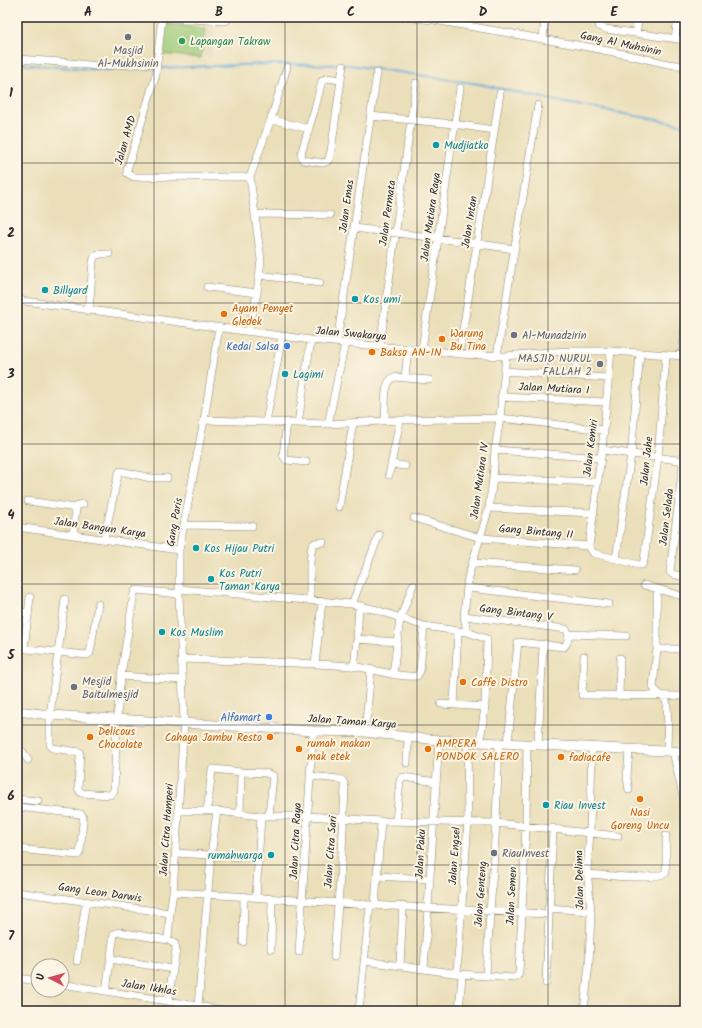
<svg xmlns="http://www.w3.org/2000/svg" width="702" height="1028" viewBox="0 0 702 1028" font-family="Kalam,sans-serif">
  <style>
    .built { fill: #e2d2b4 }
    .grass { fill: #9ecb79; stroke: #647b52 }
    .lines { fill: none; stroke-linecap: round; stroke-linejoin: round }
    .stream { stroke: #63abda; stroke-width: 2 }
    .street-casing { stroke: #8b8572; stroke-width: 8 }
    .secondary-casing { stroke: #8b8572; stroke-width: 10 }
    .street { stroke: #fff; stroke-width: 7 }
    .secondary { stroke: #fff; stroke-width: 9 }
    .grid { fill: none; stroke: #2b2b2b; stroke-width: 1; stroke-opacity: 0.55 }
    .worship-dot { fill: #6b7280; stroke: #fcf5e5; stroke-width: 1.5 }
    .leisure-dot { fill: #2e9e5b; stroke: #fcf5e5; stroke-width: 1.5 }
    .culture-dot { fill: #0f9aa8; stroke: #fcf5e5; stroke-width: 1.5 }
    .food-dot { fill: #e8710a; stroke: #fcf5e5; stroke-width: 1.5 }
    .shop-dot { fill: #3f7fe0; stroke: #fcf5e5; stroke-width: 1.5 }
    .labels { text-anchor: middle; stroke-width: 4; stroke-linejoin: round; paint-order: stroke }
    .leisure-label { font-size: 11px; fill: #27864d; stroke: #fcf5e5; text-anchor: start }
    .street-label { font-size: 11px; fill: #2b2b2b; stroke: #fcf5e5 }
    .worship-label { font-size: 11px; fill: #5b616d; stroke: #fcf5e5; text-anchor: start }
    .culture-label { font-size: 11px; fill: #0d838f; stroke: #fcf5e5; text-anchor: start }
    .food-label { font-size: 11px; fill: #c56008; stroke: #fcf5e5; text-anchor: start }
    .shop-label { font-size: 11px; fill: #366cbe; stroke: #fcf5e5; text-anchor: end }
    .neatline { fill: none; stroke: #2b2b2b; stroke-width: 1.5 }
    .grid-label { font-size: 13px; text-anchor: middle; font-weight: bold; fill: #2b2b2b }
  </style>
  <rect width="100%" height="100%" fill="#fcf5e5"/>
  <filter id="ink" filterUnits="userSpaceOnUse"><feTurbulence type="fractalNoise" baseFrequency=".025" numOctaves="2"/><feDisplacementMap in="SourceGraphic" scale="8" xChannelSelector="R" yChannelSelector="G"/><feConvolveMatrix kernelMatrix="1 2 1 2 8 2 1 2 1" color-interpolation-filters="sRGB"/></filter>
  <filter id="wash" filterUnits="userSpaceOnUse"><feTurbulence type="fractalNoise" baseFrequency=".012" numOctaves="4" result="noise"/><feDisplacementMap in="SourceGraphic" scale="16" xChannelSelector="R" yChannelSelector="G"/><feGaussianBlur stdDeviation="0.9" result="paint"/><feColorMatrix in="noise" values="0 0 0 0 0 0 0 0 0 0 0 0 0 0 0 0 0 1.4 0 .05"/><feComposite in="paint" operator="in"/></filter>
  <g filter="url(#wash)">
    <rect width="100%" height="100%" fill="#ebdfba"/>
    <path class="built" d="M207,28L214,29L211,58L204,57Z"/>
    <path class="grass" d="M164,24L205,28L201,58L160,54Z"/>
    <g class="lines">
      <path class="stream" d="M17,64L104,70L151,68
        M162,68L268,64L350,65L479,84L566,103L685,125"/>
    </g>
  </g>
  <g filter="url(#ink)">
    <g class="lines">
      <g class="street-casing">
        <path id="street" d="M158,17L223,21L227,20L229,17
          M401,17L434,20L588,47L638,57L668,64L685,66
          M599,17V26L605,29L685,40
          M636,33L639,17
          M543,39L545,17
          M675,39L678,17
          M17,59L61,62L97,66L157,63L162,17
          M157,63L156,75L127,170V173L134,177H250
          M340,80L327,78L322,81L315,108L301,154L303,160L323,163L328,161L331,151L343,66
          M370,116L454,124L494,130
          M271,119L309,129
          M255,214L330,215
          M354,228L438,238L514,249
          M259,275L320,283
          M207,287L257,293
          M17,300L311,340L408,349H422L459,354L506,356L549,352L576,351H611L685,356
          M89,311L93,261L95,256L101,254H109
          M249,331L257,293L261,260L250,177L271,119L287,67
          M337,342L377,73
          M380,346L416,83
          M422,349L460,88
          M459,354L477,244L500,93
          M682,355L685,328
          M497,356L538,105
          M504,371L608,378
          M576,376V351
          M405,378L408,349
          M501,397L606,402
          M204,420L328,424L400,420L500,418L603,430
          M385,421C386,408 382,383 394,377L429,380
          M266,422L282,336
          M287,422L283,455L286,460L306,462
          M298,423L311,340
          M328,424L345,343
          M685,448L670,572L672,574L685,577
          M495,450L601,458
          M602,450L685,461
          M391,464L405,466
          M389,475L400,420
          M493,478L597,482
          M28,501L76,508
          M339,507L353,423
          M489,508L593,513
          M414,518L481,538L589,546
          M184,525L252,526
          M17,527L179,550
          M73,535L76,508L78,505L83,504
          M104,539L118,475L120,471L151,478H167
          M589,546L593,553L639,565H642L644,560L658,457L666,355
          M589,546L602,450L611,351
          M616,559L631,454L640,354
          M472,563L575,570
          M644,585L685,597
          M468,588L609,604
          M179,589L352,604L377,610L424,626L420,671L417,676C395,678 373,668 351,666C295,662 238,661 182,659
          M657,589V649L653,687C656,693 663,695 666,701C669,707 667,742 667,751
          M65,599L50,715V744L51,747L53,748L79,752L80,754L78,788L81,793L110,795L114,791L117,718L121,676L134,593L136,590L179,594
          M310,600V562L312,546L315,543L323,542
          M352,604L379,535
          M17,612L29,613
          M464,616L566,629L569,634L567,643L564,647L518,642L508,743
          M424,626L458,631
          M467,632L464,616L468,577L489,508L493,478L495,450L500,418L506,356
          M569,634L626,636
          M357,639L397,642
          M17,648L87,655L90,653L98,604
          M24,649L30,597
          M657,649H685
          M584,656L582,695L685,696
          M315,664L322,602
          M354,667L357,639L359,606
          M393,675L400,619L413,585
          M121,676L182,680
          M619,696L620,658
          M441,704L485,707
          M454,705L458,631L467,632L487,639V641L485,707L480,741
          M365,732L371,670
          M17,740L20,711
          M538,744L543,647L545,644
          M17,747L23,752L28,760
          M629,750L627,778L629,790
          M673,751L685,805
          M407,763L408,737
          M310,776L339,779L343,781L345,787L342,852L334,957
          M17,799L38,801
          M17,807L81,814L83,817V822L80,852L78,855L17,849
          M179,811H217L261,816H308L381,821L496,823L618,836
          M207,811L212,770L214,769L241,772
          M240,814L241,772L266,773L273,776L269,816
          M396,821L400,780L403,777L436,782
          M176,853L258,858
          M587,874C608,875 649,881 666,873V836
          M377,876L430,879
          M17,892L170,913
          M173,892L370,905L548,914
          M256,897L261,816
          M375,905L381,821
          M548,908L591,911
          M168,940L170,913L173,892L184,722L179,594V550L204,420L219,327
          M243,942L244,896
          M271,949L272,898
          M299,952L313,731
          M110,959L173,969
          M77,961L86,901
          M365,961L460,974L462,976L459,1011
          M400,966L403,906
          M424,969L439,740
          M457,973L468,822L467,740
          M460,974L514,978L518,976L519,973L526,826L527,744
          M486,975L496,823L499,743
          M17,978L38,981
          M546,983L553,828
          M62,984L198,1006L215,1009L233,1011
          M106,991L114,934L119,932L168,940L175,944L176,950L168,1001
          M198,1006L211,856L217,811
          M359,1011L370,905
          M584,1011L589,964L591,911L587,870L590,833L592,748"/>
      </g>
      <g class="secondary-casing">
        <path id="secondary" d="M17,711L50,715L313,731L365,732L408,737L439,740L685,752"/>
      </g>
      <use href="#street" class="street"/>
      <use href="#secondary" class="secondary"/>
    </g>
  </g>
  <path class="grid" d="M154,17V1011M285,17V1011M417,17V1011M548,17V1011M17,163H685M17,303H685M17,444H685M17,584H685M17,725H685M17,865H685"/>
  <g class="worship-dot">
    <circle cx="128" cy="37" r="4"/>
    <circle cx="514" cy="335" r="4"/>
    <circle cx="600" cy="364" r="4"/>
    <circle cx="74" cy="687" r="4"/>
    <circle cx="494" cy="853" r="4"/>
  </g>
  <circle class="leisure-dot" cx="182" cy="41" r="4"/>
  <g class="culture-dot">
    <circle cx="436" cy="145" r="4"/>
    <circle cx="45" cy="290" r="4"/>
    <circle cx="355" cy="299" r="4"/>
    <circle cx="285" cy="374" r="4"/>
    <circle cx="196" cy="548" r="4"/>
    <circle cx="211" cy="579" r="4"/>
    <circle cx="162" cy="632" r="4"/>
    <circle cx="546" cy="805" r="4"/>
    <circle cx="271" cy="855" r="4"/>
  </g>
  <g class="food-dot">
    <circle cx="224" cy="314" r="4"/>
    <circle cx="442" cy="339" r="4"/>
    <circle cx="372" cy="352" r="4"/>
    <circle cx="463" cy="682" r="4"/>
    <circle cx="90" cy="737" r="4"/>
    <circle cx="270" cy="737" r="4"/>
    <circle cx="299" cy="749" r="4"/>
    <circle cx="428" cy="749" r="4"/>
    <circle cx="561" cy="757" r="4"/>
    <circle cx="640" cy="799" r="4"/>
  </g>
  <g class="shop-dot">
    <circle cx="287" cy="346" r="4"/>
    <circle cx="269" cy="717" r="4"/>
  </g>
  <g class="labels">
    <g class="leisure-label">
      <text x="190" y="45">Lapangan Takraw</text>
    </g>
    <g class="street-label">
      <text transform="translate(621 43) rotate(12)" y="4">Gang Al Muhsinin</text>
      <text transform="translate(125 140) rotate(-74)" y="4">Jalan AMD</text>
      <text transform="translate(346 206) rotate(-82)" y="4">Jalan Emas</text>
      <text transform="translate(387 213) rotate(-82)" y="4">Jalan Permata</text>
      <text transform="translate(430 217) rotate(-82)" y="4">Jalan Mutiara Raya</text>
      <text transform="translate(469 222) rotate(-81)" y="4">Jalan Intan</text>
      <text transform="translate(351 333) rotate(5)" y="4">Jalan Swakarya</text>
      <text transform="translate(554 388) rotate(3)" y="4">Jalan Mutiara I</text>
      <text transform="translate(590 448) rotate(-83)" y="4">Jalan Kemiri</text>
      <text transform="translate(646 461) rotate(-84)" y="4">Jalan Jahe</text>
      <text transform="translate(479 481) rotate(-82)" y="4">Jalan Mutiara IV</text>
      <text transform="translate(666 517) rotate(-83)" y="4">Jalan Selada</text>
      <text transform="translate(174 522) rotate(-80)" y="4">Gang Paris</text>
      <text transform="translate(100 527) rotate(8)" y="4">Jalan Bangun Karya</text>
      <text transform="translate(536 531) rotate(5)" y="4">Gang Bintang II</text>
      <text transform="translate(516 612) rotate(7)" y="4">Gang Bintang V</text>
      <text transform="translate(352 721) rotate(4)" y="4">Jalan Taman Karya</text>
      <text transform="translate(166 830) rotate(-86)" y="4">Jalan Citra Hamperi</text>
      <text transform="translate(295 841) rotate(-87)" y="4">Jalan Citra Raya</text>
      <text transform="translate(330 852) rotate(-86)" y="4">Jalan Citra Sari</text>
      <text transform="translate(420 854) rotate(-87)" y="4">Jalan Paku</text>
      <text transform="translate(454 856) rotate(-86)" y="4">Jalan Engsel</text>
      <text transform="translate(579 880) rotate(-91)" y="4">Jalan Delima</text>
      <text transform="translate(100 892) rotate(8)" y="4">Gang Leon Darwis</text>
      <text transform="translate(480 894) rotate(-86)" y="4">Jalan Genteng</text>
      <text transform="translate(511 896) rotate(-87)" y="4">Jalan Semen</text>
      <text transform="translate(149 987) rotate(9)" y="4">Jalan Ikhlas</text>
    </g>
    <g class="worship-label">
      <text x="128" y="54" text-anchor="middle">Masjid<tspan x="128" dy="13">Al-Mukhsinin</tspan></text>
      <text x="522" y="339">Al-Munadzirin</text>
      <text x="592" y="362" text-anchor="end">MASJID NURUL<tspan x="592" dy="13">FALLAH 2</tspan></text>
      <text x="82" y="685">Mesjid<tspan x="82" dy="13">Baitulmesjid</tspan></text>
      <text x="502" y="857">RiauInvest</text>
    </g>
    <g class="culture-label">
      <text x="444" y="149">Mudjiatko</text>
      <text x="53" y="294">Billyard</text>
      <text x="363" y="303">Kos umi</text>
      <text x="293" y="378">Lagimi</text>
      <text x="204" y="552">Kos Hijau Putri</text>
      <text x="219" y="577">Kos Putri<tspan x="219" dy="13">Taman Karya</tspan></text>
      <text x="170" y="636">Kos Muslim</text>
      <text x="554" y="809">Riau Invest</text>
      <text x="263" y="859" text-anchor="end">rumahwarga</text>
    </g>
    <g class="food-label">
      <text x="232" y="312">Ayam Penyet<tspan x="232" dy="13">Gledek</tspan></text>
      <text x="450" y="337">Warung<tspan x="450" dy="13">Bu Tina</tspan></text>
      <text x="380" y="356">Bakso AN-IN</text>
      <text x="471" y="686">Caffe Distro</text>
      <text x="98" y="735">Delicous<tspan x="98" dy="13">Chocolate</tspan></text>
      <text x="262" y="741" text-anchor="end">Cahaya Jambu Resto</text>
      <text x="307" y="747">rumah makan<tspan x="307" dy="13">mak etek</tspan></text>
      <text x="436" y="747">AMPERA<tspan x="436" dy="13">PONDOK SALERO</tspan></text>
      <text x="569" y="761">fadiacafe</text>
      <text x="640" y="816" text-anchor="middle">Nasi<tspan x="640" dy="13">Goreng Uncu</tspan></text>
    </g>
    <g class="shop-label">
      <text x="279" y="350">Kedai Salsa</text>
      <text x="261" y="721">Alfamart</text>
    </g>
  </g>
  <rect width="702" height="1028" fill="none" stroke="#fcf5e5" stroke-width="44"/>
  <g transform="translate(50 978) rotate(276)"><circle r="19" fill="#fcf5e5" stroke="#a8a49b"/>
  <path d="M0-3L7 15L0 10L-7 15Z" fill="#d1495b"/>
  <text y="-6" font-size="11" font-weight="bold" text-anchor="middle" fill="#2b2b2b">U</text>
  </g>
  <rect x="22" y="22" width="658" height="984" class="neatline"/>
  <g class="grid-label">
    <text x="88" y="16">A</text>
    <text x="219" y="16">B</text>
    <text x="351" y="16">C</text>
    <text x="483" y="16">D</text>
    <text x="614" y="16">E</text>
    <text x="11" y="97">1</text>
    <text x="11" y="237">2</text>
    <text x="11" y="378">3</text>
    <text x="11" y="519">4</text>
    <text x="11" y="659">5</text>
    <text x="11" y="800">6</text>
    <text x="11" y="940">7</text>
  </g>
</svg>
